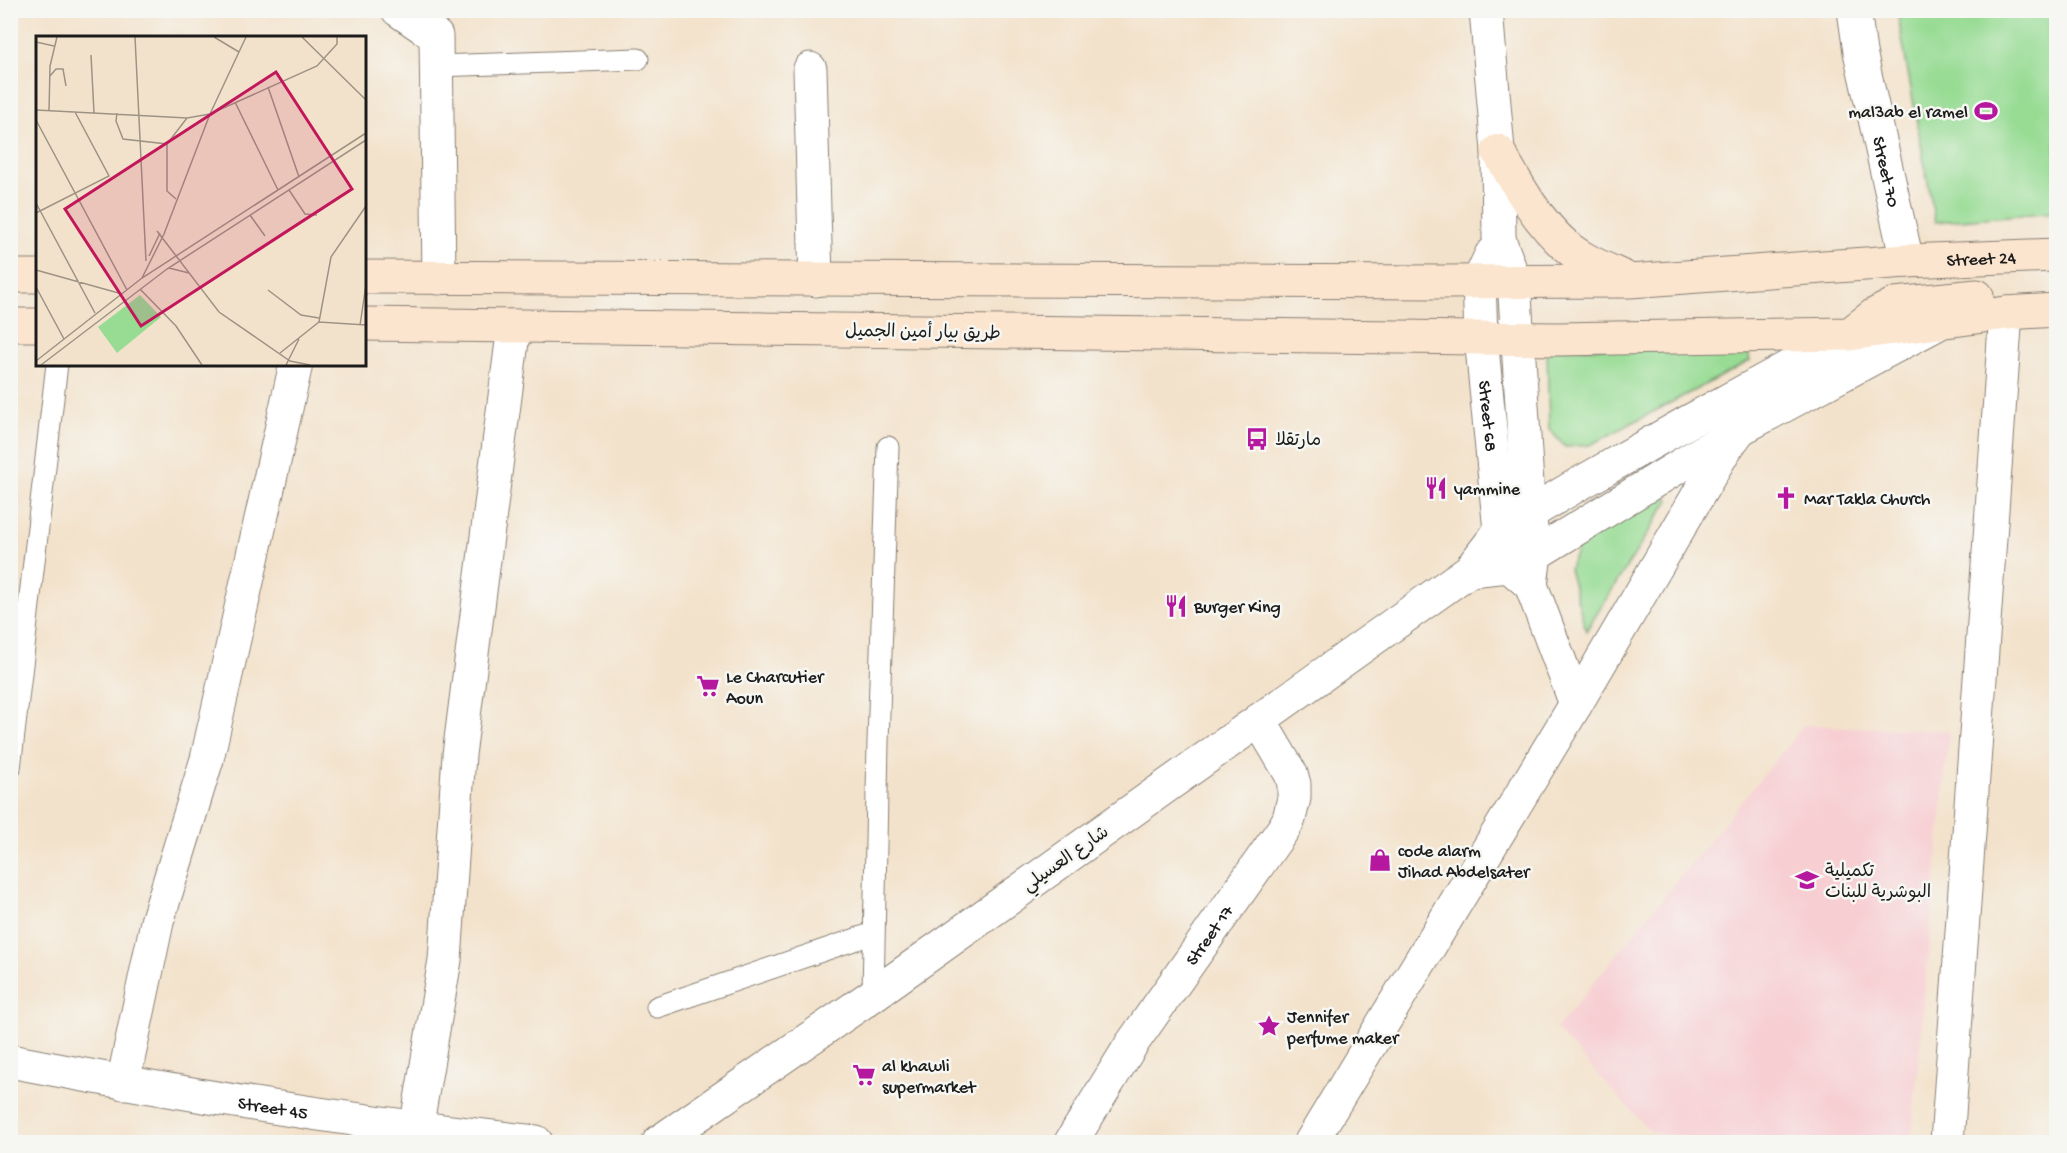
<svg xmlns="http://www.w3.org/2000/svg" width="2067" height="1153" viewBox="0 0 2067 1153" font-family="'Gochi Hand','Playpen Sans Arabic',sans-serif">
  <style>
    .built { fill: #f7cfd3 }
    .green { fill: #98dc94; stroke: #5a7c58; stroke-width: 1.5 }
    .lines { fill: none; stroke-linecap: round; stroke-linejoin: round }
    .service-casing { stroke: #887f74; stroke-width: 23 }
    .minor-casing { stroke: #887f74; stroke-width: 35 }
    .tertiary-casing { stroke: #887f74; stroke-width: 35 }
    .secondary-casing { stroke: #887f74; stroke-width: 35 }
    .service { stroke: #fff; stroke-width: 21 }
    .minor { stroke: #fff; stroke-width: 33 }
    .tertiary { stroke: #fff; stroke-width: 33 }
    .secondary { stroke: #fbe5cf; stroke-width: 33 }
    .labels { text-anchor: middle; stroke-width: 5; stroke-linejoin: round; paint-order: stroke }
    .poi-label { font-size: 18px; fill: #1c1c1c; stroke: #f6f6f2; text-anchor: start }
    .street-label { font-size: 18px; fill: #1c1c1c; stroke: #f6f6f2 }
    .inset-road { fill: none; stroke: #9d9385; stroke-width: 1.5 }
    .view { fill: #c2185b; fill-opacity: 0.15; stroke: #c2185b; stroke-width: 3 }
    .inset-edge { fill: none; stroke: #1c1c1c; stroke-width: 3 }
  </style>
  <rect width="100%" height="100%" fill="#f6f6f2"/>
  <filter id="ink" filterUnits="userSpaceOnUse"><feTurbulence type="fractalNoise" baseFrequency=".0167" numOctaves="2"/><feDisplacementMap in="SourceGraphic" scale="12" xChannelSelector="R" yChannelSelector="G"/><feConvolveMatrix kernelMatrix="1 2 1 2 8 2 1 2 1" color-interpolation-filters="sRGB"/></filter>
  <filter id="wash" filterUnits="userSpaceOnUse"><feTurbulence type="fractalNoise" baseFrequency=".008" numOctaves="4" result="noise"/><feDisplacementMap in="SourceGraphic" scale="24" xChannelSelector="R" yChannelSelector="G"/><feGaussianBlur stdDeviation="1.35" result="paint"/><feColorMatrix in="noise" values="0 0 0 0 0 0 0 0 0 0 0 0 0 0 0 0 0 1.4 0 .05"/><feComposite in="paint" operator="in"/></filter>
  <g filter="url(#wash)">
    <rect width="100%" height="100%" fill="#f3e2cb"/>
    <path class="built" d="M1804,725L1949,731L1911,1142H1711L1651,1132L1556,1029Z"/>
    <path class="green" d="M1897,11H2056V212L1935,222Z
      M1747,347L1750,361L1590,445L1565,447L1549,429L1547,348Z
      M1661,493L1669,500L1586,631L1569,569L1579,547Z"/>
  </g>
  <g filter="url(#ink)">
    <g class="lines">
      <g class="service-casing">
        <path id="service" d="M436,66L638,59
          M10,768L57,364
          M873,995L878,742L888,447
          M657,1007L874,933"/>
      </g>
      <g class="minor-casing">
        <g id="minor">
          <path d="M398,10L436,36L439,278"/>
          <path id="s1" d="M1854,10L1860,52L1907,261"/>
          <path d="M810,69L816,280"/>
          <path d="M123,1083L157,922L207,759L296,364"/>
          <path d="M416,1129L445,960L459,755L514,326"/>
          <path id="s2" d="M1071,1142L1133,1042L1284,828L1289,819L1294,798V784L1291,774L1259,720"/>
          <path d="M1947,1142L2006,313"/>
        </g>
      </g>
      <g class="tertiary-casing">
        <g id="tertiary">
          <path d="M1486,10L1498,151L1499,239L1514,280L1529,515L1535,554L1531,585"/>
          <path id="s3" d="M1491,255L1479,281L1481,337L1500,531L1509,566L1531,585L1576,704"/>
          <path d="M1470,570L1509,566L1535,554L1740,429L1937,324"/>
          <path id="s4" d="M10,1061C185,1095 360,1123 536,1142"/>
          <path d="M659,1142L873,995L1470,570L1500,531L1572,488L1688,422L1849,334"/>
          <path d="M1311,1142L1576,704L1724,451L1740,429"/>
        </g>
      </g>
      <g class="secondary-casing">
        <g id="secondary">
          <path d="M1498,151C1517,184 1537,221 1566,246C1582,260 1603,268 1623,277"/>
          <path d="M10,276H38"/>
          <path id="s5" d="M364,277L1442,282L1630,281L1907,261L2056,255"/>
          <path d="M364,324L1558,339L1849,334L2006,313L2056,310"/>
          <path d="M10,325H38"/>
          <path d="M1856,329L1874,315L1895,304L1977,296"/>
        </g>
      </g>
      <use href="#service" class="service"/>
      <use href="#minor" class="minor"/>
      <use href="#tertiary" class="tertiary"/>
      <use href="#secondary" class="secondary"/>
    </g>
  </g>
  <defs>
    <g id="stadium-bare" transform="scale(1.8)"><path d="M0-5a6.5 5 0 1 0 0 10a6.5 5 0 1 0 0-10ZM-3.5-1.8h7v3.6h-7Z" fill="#b5179e" stroke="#f6f6f2" stroke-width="2.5" paint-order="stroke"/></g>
    <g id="bus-bare" transform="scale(1.8)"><path d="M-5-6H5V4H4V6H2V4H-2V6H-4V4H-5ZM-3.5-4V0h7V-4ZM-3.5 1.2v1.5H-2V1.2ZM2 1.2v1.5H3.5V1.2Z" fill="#b5179e" stroke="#f6f6f2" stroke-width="2.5" paint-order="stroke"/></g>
    <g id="restaurant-bare" transform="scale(1.8)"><path d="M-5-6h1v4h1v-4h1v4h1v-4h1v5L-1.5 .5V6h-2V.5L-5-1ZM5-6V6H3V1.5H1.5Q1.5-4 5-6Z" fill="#b5179e" stroke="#f6f6f2" stroke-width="2.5" paint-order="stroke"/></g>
    <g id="church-bare" transform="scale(1.8)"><path d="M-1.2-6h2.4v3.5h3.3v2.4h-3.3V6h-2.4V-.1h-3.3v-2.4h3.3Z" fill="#b5179e" stroke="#f6f6f2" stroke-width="2.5" paint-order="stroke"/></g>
    <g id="supermarket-bare" transform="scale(1.8)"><path d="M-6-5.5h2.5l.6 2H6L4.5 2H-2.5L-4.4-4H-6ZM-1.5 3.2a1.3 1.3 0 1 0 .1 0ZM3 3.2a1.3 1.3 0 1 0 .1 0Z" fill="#b5179e" stroke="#f6f6f2" stroke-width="2.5" paint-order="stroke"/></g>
    <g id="shop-bare" transform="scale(1.8)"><path d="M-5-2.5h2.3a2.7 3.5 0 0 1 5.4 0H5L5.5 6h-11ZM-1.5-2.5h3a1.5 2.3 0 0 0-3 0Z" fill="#b5179e" stroke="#f6f6f2" stroke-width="2.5" paint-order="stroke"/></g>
    <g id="school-bare" transform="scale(1.8)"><path d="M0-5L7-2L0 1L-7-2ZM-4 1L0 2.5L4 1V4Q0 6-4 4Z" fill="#b5179e" stroke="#f6f6f2" stroke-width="2.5" paint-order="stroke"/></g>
    <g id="sight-bare" transform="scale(1.8)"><path d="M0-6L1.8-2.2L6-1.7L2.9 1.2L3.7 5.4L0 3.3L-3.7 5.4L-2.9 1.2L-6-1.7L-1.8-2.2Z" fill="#b5179e" stroke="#f6f6f2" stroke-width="2.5" paint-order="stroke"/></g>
  </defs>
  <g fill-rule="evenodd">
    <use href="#stadium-bare" x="1986" y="111"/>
    <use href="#bus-bare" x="1257" y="439"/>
    <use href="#restaurant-bare" x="1436" y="488"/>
    <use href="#church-bare" x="1786" y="498"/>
    <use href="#restaurant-bare" x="1176" y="606"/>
    <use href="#supermarket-bare" x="708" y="686"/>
    <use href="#shop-bare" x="1380" y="860"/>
    <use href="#school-bare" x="1807" y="880"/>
    <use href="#sight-bare" x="1269" y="1026"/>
    <use href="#supermarket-bare" x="864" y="1075"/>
  </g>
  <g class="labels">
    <g class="poi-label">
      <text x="1968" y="117" text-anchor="end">mal3ab el ramel</text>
      <text x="1275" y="445">مارتقلا</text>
      <text x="1454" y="494">yammine</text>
      <text x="1804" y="504">Mar Takla Church</text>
      <text x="1194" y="612">Burger King</text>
      <text x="726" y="682">Le Charcutier<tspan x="726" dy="21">Aoun</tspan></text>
      <text x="1398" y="856">code alarm<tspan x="1398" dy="21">Jihad Abdelsater</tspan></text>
      <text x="1825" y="876">تكميلية<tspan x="1825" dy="21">البوشرية للبنات</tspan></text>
      <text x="1287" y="1022">Jennifer<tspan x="1287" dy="21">perfume maker</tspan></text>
      <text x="882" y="1071">al khawli<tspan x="882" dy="21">supermarket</tspan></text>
    </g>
    <g class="street-label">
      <text dy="6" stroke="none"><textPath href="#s1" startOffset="165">Street 70</textPath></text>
      <text dy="6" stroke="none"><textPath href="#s5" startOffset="1618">Street 24</textPath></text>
      <text transform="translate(923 331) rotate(1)" y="6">طريق بيار أمين الجميل</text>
      <text dy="6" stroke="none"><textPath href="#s3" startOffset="164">Street 68</textPath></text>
      <text transform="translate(1065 858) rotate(-35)" y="6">شارع العسيلي</text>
      <text dy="6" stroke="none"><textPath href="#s2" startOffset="249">Street 17</textPath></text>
      <text dy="6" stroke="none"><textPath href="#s4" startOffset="267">Street 45</textPath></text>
    </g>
  </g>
  <g transform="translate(36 36)">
    <rect width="330" height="330" fill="#f3e2cb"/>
    <path d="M104,259L125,281L81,317L62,291Z" fill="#98dc94"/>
    <path class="inset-road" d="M99,1L110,225M178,1L203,16M266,1L330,64M0,6L18,10M55,19L58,77M14,40L20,33H27L30,50M232,51L263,141M199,66L242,154M0,74L151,82L174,78L281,30L301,8V1M13,75L14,30L21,1M81,77L80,85L87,103L131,108V155L140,163M0,84L91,254M131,108L151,82M253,154L269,178L281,179M0,167L59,277M0,177L73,140L39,76M214,179L229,200M121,195L183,276L254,325L274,329M113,220L124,197M133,232L153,237M0,234L86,258M106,242L128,198L174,78L210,1M0,251L28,303M104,253L140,290L166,329M232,254L265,279L283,282M283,286L295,221L330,170M324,289L330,249M244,317L283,286L330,289M0,325L106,242L330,97M5,329L131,233L330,104M250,329L263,303"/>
    <path class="view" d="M240,36L316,153L105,290L29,173Z"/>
    <rect width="330" height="330" class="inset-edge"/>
  </g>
  <rect width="2067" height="1153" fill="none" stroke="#f6f6f2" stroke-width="36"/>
</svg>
